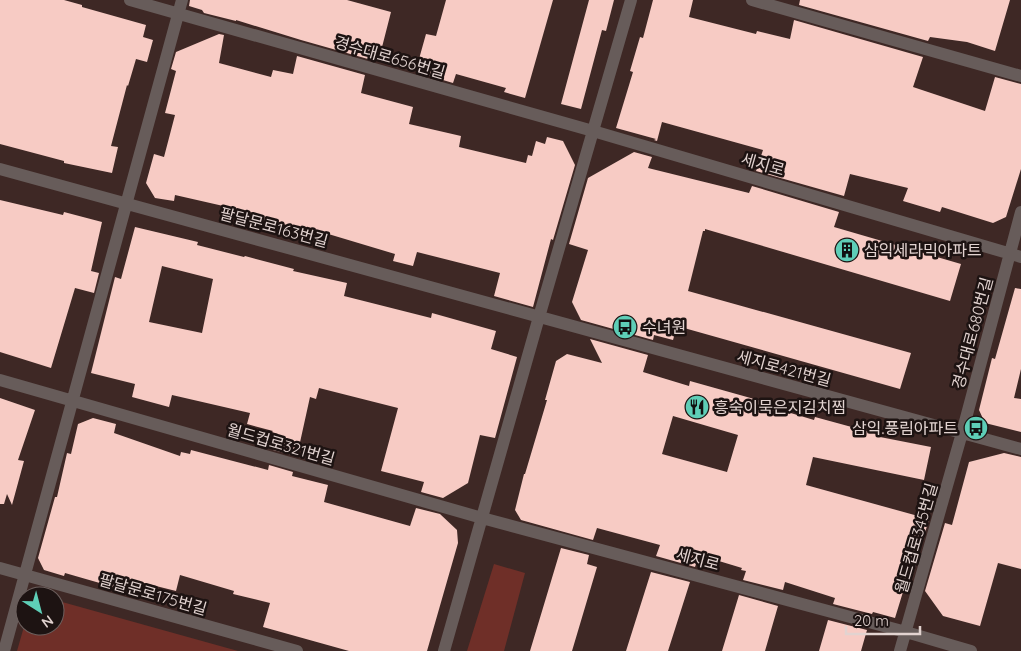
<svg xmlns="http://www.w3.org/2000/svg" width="1021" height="651" viewBox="0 0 1021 651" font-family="Quicksand,'Noto Sans KR',sans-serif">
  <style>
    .green { fill: #6f2f28 }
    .building { fill: #f7cbc4; fill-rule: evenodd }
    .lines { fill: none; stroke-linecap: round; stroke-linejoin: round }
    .street { stroke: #675c5a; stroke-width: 12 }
    .labels { text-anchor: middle; stroke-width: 5; stroke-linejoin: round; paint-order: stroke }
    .street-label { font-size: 16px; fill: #e2d3d0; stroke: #1d1312 }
    .poi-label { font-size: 16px; fill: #e2d3d0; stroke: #1d1312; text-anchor: start }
  </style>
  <rect width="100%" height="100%" fill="#3e2825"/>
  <path class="green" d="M494,564L525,573L504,651H467Z
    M55,600L238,651H17L25,623V626H55Z"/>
  <path class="building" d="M0,0H64L82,5V7L146,25L143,37L153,40L147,62L136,59L128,86L127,85L111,146L118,147L112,173L64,163V161L0,144Z
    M190,0H347L391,12L380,55L370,52L368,59L301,40L236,20V21L204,13L202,10L189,6Z
    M446,0H553L525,98L504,92L506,88L456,74L453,83L426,75L429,62L419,59L426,34L436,36Z
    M589,0H614L606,31L602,30L581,109L561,104Z
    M653,0H693L689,17L756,34L757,31L790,39L794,20L923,57L913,87L985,111L995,77L1021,84V169L1006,217L993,223L942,207L940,212L903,201L908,188L850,174L844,196L756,171L763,150L662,122L657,141L654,140L656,139L616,128L633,72L630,71L640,37L643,38Z
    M800,0H1010L995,51L967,42L930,37L928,41L799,5Z
    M219,34L224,35L219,63L271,77L273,70L293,74L297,56L365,75L361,93L413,107L409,124L461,136L459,147L526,163L528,155L532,156L536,141L545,144L547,137L563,141L575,165L553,240L551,239L533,307L494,296L500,273L417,252L413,266L393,261L395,254L325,233L324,237L292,229V226L253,218L254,213L175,195L174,201L155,198L146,183L154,154L164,157L175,115L165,113L176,71L171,69L176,52Z
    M634,152L652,157L648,168L749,193L752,186L839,212L834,227L961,264L950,301L705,229V231H703L688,291L911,353L900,389L677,326L673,340L654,335L653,340L581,320L572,302L588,250L569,244L588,178Z
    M0,200L63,215L64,212L102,222L91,271L99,273L94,293L75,288L51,368L0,352Z
    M135,227L198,242L197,245L244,257L245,256L294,269L293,271L347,283L344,296L431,318L432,313L496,331L491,349L517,357L495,438L480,435L468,483L443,498L421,492L424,482L381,471L398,408L319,388L316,399L310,397L297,456L273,450L278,434L272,432L273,431L247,424L250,413L172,395L169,407L132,397L135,384L91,373L115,277L121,279ZM162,266L213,279L202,333L149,322Z
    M1015,288L1021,289V369L1014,398L1021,399V432L985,423L979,410L992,358L995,359Z
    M590,339L648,355L643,372L689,386L690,381L765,402L764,405L814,420L815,417L881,435L880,437L931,447L924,480L813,457L806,485L929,519L913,574L910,569L895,618L873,612L872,614L833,604L835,598L785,582L783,590L743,580L746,571L741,570L742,568L699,555L695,567L656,556L660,545L597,528L593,540L521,520L515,510L524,474H525L547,400H545L556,361L567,354L602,363ZM673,416L738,435L727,472L662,454Z
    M0,398L35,410L18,460L24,461L12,505L7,494L4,504H0Z
    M93,418L116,424L114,433L180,456L181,452L190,454L191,450L268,470L269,465L293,472L292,476L328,485L324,502L410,526L416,508L440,514L457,530L458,543L427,651H349L263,627L270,603L233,594L234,591L180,575L176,591L120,577L117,588L65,573L64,576L44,570L38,558L55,497H57L67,453L71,454L78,424Z
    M1004,453L1021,457V569L998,563L980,626L943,616L925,591L945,523L952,525L969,462Z
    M561,548L589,555L587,564L597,567L572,651H530Z
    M651,572L690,582L668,651H626Z
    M739,595L778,606L765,651H722Z
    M828,620L867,630L861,651H819Z"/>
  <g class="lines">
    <path class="street" d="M130,0L593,131L1021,257
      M752,0L1021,76
      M0,169L1021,449
      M0,380L482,518L906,632L971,651
      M0,568L297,651
      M4,651L182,0
      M444,651L539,317L631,0
      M900,651L962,433L1021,212"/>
  </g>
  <defs>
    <g id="building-disc" transform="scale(1.25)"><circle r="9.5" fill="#5eceb7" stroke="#1d1312"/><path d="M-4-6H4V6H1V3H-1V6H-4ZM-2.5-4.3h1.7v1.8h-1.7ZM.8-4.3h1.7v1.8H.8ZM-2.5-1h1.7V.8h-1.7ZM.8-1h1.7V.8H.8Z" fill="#111"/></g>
    <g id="bus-disc" transform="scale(1.25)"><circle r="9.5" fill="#5eceb7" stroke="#1d1312"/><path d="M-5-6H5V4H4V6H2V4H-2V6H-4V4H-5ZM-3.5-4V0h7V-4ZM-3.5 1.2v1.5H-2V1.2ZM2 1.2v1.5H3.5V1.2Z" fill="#111"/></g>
    <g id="restaurant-disc" transform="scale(1.25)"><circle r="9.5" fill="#5eceb7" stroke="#1d1312"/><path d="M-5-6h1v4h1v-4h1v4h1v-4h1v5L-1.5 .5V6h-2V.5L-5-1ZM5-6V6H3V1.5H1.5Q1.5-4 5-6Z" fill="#111"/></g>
  </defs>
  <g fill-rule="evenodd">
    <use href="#building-disc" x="847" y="250"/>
    <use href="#bus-disc" x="625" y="327"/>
    <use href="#restaurant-disc" x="697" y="407"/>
    <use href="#bus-disc" x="976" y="428"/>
  </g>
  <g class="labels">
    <g class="street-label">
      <text transform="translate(390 57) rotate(16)" y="6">경수대로656번길</text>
      <text transform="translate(763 164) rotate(16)" y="6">세지로</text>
      <text transform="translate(274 227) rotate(15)" y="6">팔달문로163번길</text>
      <text transform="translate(972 333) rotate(-75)" y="6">경수대로680번길</text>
      <text transform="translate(784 368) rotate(15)" y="6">세지로421번길</text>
      <text transform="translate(281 444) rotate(16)" y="6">월드컵로321번길</text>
      <text transform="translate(916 538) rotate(-74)" y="6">월드컵로345번길</text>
      <text transform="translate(698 559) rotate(15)" y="6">세지로</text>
      <text transform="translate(153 594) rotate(16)" y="6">팔달문로175번길</text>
    </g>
    <g class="poi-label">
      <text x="864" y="256">삼익세라믹아파트</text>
      <text x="642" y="333">수녀원</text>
      <text x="714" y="413">흥숙이묵은지김치찜</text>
      <text x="958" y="434" text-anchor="end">삼익.풍림아파트</text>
    </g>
  </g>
  <g transform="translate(40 611) rotate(144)"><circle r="24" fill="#1d1312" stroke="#6c605e"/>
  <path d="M0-4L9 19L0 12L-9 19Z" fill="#5eceb7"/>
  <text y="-8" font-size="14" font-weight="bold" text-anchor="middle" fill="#e2d3d0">N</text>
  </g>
  <path d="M846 626v8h74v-8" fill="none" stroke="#e2d3d0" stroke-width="2.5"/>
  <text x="854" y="626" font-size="15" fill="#e2d3d0" stroke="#1d1312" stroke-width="4" paint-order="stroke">20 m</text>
</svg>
